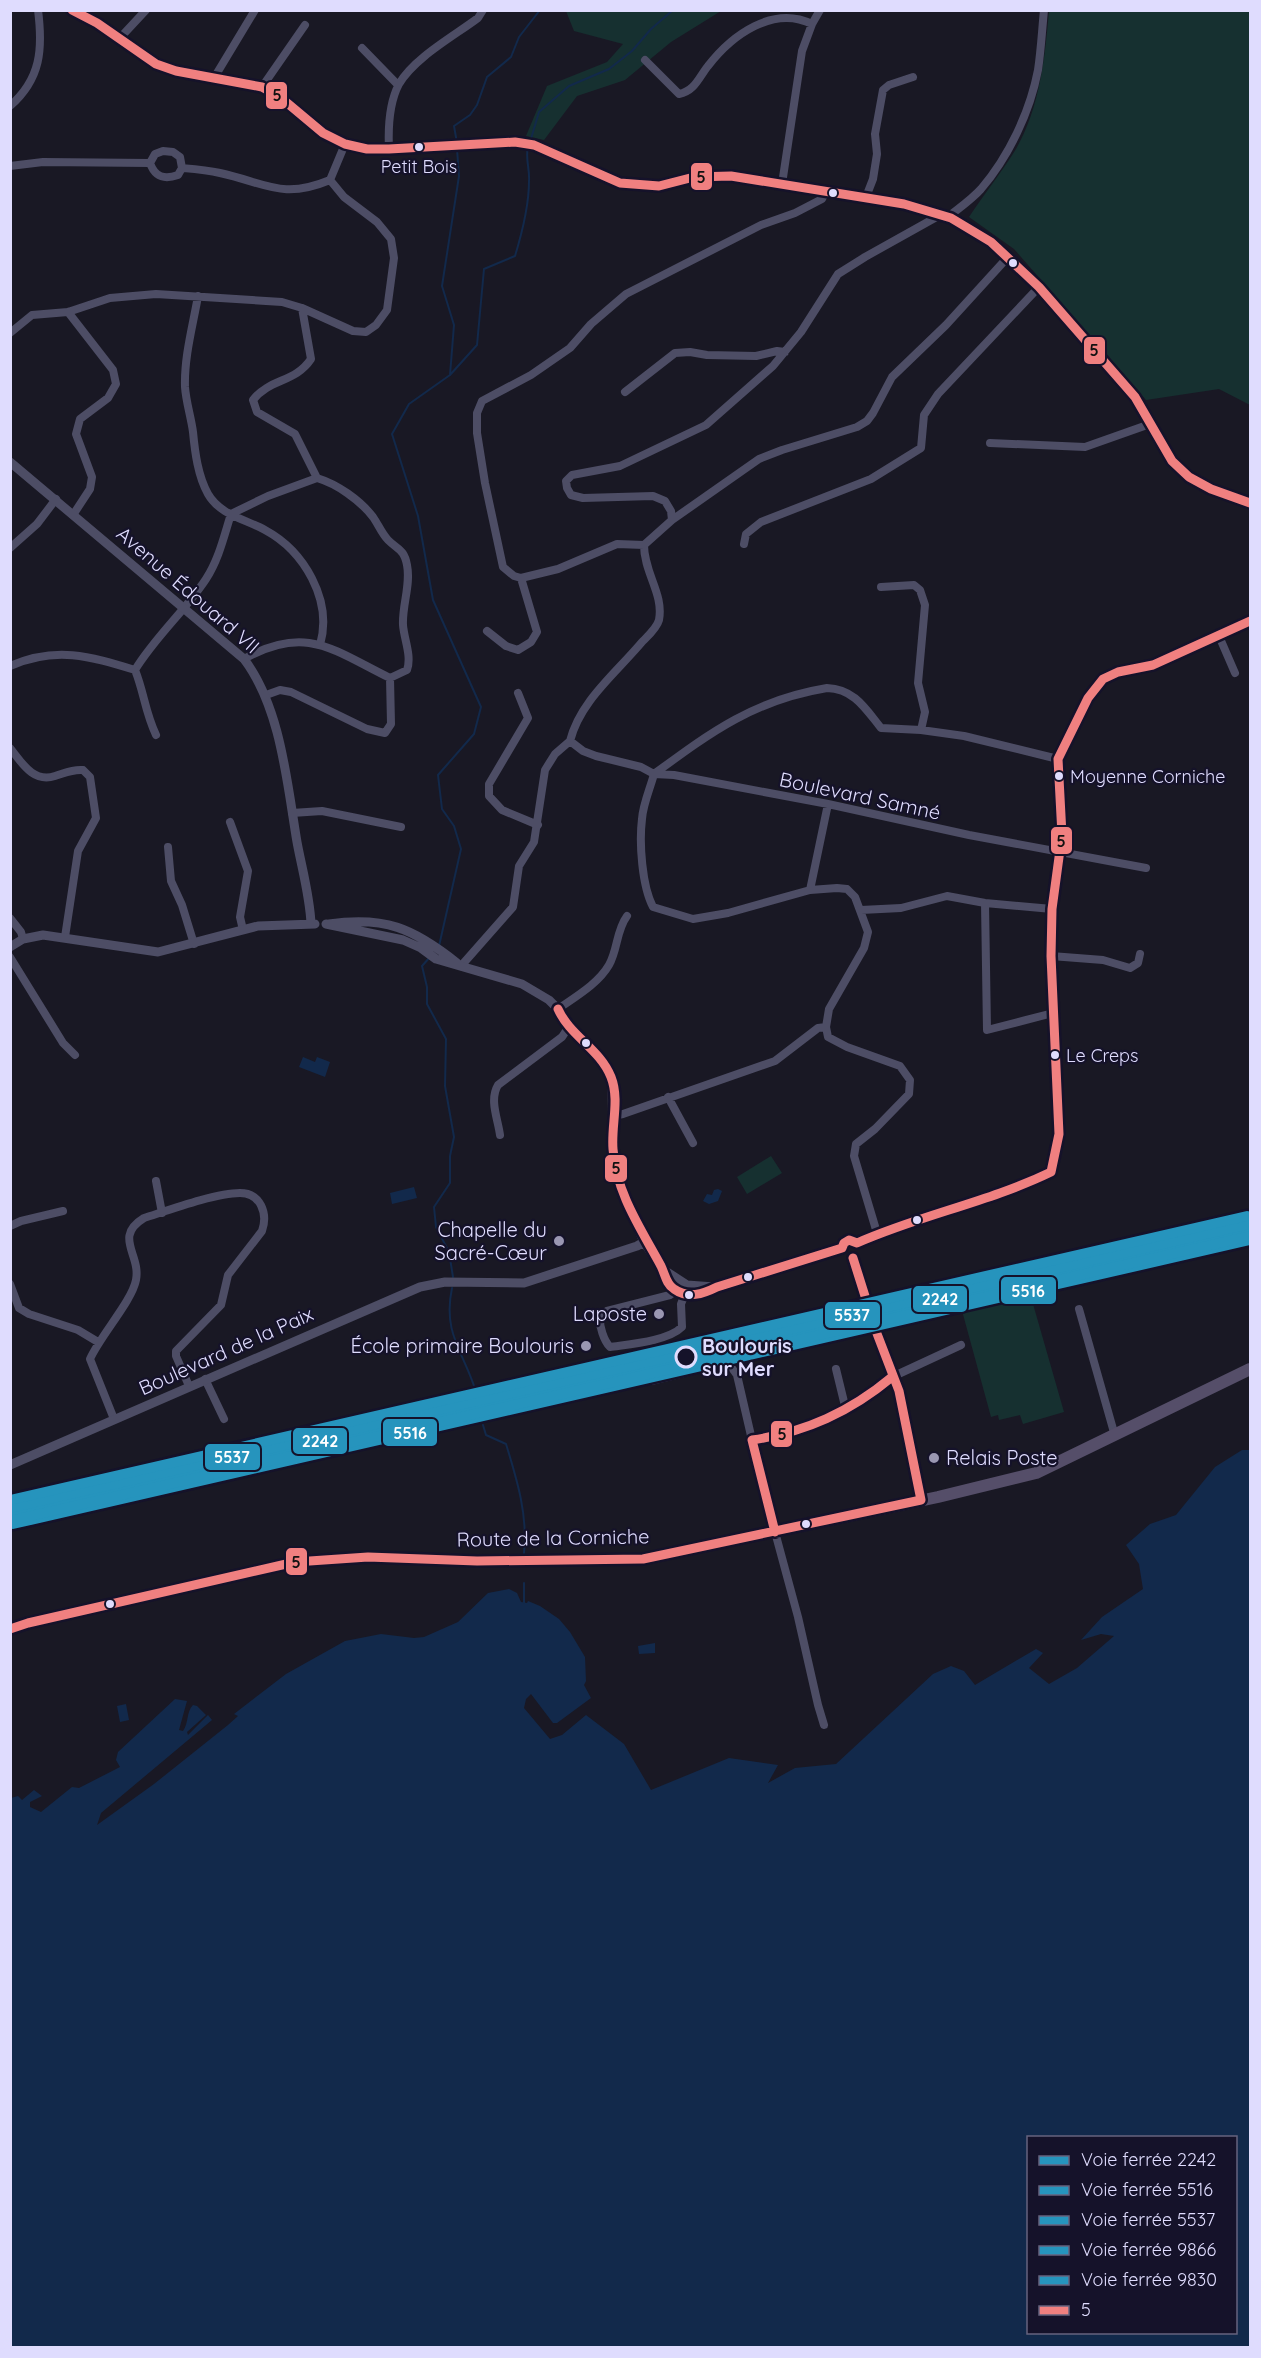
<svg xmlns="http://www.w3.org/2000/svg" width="1261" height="2358" viewBox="0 0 1261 2358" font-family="Quicksand,sans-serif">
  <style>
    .green { fill: #163030 }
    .water { fill: #12294b; fill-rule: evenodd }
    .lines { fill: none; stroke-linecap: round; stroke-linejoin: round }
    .stream { stroke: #12294b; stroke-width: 2 }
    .minor { stroke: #4d4d65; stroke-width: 8 }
    .tertiary { stroke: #4d4d65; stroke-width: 9 }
    .primary { stroke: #554e69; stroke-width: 12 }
    .bus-1-casing { stroke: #15122a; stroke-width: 14 }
    .bus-1 { stroke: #f08080; stroke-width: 9 }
    .rail-1-casing { stroke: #15122a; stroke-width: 15 }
    .rail-2-casing { stroke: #15122a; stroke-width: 15 }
    .rail-3-casing { stroke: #15122a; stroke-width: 15 }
    .rail-4-casing { stroke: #15122a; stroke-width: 15 }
    .rail-5-casing { stroke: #15122a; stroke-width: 15 }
    .rail-1 { stroke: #2694bd; stroke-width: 10 }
    .rail-2 { stroke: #2694bd; stroke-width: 10 }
    .rail-3 { stroke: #2694bd; stroke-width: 10 }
    .rail-4 { stroke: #2694bd; stroke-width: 10 }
    .rail-5 { stroke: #2694bd; stroke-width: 10 }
    .bus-dot { fill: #dfdcfe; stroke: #15122a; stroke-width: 2 }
    .poi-dot { fill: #9a97b2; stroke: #15122a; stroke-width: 2 }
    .stop-dot { fill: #15122a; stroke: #dfdcfe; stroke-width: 3 }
    .labels { text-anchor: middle; stroke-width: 4.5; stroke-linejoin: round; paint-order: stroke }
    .bus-label { font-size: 18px; fill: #dfdcfe; stroke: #15122a; text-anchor: start }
    .street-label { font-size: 20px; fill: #dfdcfe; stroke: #15122a }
    .poi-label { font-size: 20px; fill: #dfdcfe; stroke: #15122a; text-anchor: end }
    .stop-label { font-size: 20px; font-weight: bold; fill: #dfdcfe; stroke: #15122a; text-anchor: start }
    .line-badge { stroke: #15122a; stroke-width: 2 }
    .badge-label { font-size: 16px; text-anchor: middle; font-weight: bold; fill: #fff }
    .pale-badge-label { font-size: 16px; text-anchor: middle; font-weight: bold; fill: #111 }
  </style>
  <rect width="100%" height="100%" fill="#191824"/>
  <path class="green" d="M566,11H721L671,42L625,80L577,96L544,140L526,136L547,86L607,62L623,44L574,31Z
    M1049,11H1250V405L1219,389L1146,400L1014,249L969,217C984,194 1002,172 1016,149C1040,107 1045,57 1049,11Z
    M771,1156L782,1173L747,1194L737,1177Z
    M1029,1290L1064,1412L1023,1424L1020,1415L999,1420L998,1415L991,1417L961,1307Z"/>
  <path class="water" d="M303,1057L315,1062L317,1057L330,1062L325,1077L299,1067Z
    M414,1187L417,1198L392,1204L390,1193Z
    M718,1189L722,1191L718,1201L709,1204L703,1201L707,1194L712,1195L714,1190Z
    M1242,1450H1250V2347H11V1798L18,1796L22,1800L34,1790L42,1796L30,1802V1807L41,1812L72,1787L79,1788L120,1767L116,1760L118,1752L175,1699L187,1701L179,1730L183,1731C189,1723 186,1712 193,1705L197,1706L206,1715L187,1732L188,1735L208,1715L212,1720L101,1813L97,1825L154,1784L228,1725L238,1716L234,1714L286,1674L345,1641L381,1634L414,1638L424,1637L458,1622L488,1593L509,1589L517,1593L521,1602L527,1603L528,1601L540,1606L559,1619L570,1632L585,1657L586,1681L584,1685L591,1698L557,1723H553L531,1694L526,1699L524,1708L550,1739L562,1735L586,1715L624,1744L651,1790L729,1758L778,1765L768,1783L795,1768L836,1764L933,1674L951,1666L964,1671L975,1685L1036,1649L1043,1653L1029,1668L1049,1684L1077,1668L1114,1636L1101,1634L1081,1640L1102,1617L1143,1589L1139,1564L1126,1545L1150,1524L1176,1515L1215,1467ZM1028,2138H1236V2332H1028Z
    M655,1643V1653L639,1654L638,1646Z
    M126,1704L129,1720L120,1722L117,1706Z"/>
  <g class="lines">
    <path class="stream" d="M530,142L539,112L569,86L609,69L632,51L651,29L673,10
      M457,143L454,126L470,115L477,105L487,77L511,57L519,37L540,10
      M450,375L477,345L484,269L515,256C522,233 529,205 529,181C530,169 525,159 528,147
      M439,946L461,849L454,826L442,809L438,775L474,734L481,707L433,600L418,516L392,434L409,404L450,375L454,325L442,286L459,176L457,149
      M430,957L422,966L427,987V1004L446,1039L445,1086L454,1137L450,1156V1183L434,1207L436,1227L449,1252L453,1277
      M452,1288C442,1335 465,1353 477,1395
      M483,1425L486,1435L506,1444C517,1480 528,1515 524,1553
      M524,1583V1603"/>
    <path class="minor" d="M119,39L146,10
      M362,48L398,85
      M645,60L679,94C695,91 699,77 708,66C732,35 773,5 812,24
      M214,78L255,10
      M262,87L305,25
      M10,106C41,79 43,49 38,10
      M389,149C388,128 389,103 399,84C414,58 454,36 478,18L483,10
      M163,151L173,152L180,157L182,168L178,175C164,180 155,177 150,163L155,154Z
      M10,166L43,162L150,163
      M182,168C194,169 207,170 220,173C266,183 282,200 330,180
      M330,180L345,144
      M782,184L802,51L812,24L820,10
      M866,197L873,179L877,154L875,134L883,90L889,85L913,77
      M942,214L865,257L838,274L801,332L773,366L706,425L620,466L572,475L566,481L567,488L571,495L583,498L653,496L665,501L671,511L672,520L644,545C644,573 664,594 659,620C657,628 648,636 642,642C616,673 580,701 570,741L583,751L596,756L641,767L654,774L674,775L828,804L969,835L1146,868
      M951,218L953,213C962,206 973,198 981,189C1009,156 1030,112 1038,70C1041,50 1042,30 1044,10
      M198,296C193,325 184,357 185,387C186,402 191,417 193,432C195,453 198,476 208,494C220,515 245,519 265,530C304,551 333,600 320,645
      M302,308L311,359C295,383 270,378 253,400L257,412L295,434L317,478
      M68,312L113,370L116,384L108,398L80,419L76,434L92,477L90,489L73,515
      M10,333L32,315L68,312L110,298L156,294L282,302L302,308L353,331L366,332L376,325L387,310L394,258L391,239L377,222L344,197L330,180
      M625,392L675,353L690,352L707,355L756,356L777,351L785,352
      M990,443L1085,447L1150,424
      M672,520L759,459L782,450L857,427L867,421L873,413L892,377L946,325L1008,257
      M744,544L746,534L761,522L871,479L921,448L924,415L938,394L1039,287
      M644,545L617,544L558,569L521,578L514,576L503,567L485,483L477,433V413L482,401L531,375L570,348L591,324L626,294L761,225L795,213L822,199L826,191
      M10,548L37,524L56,499
      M881,587L914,585L920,590L925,605L918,683L925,712L921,730
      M487,631L506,646L518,650L531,642L537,632L521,578
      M1219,636L1235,673
      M244,659C306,624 333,650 390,678
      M10,666C56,646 89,656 135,670C155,637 185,611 206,579C219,559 224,536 231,514L268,496L317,478
      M135,670C144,692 145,712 156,735
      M518,693L528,718L489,784V796L502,810L538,825
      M266,695L280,690L291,692L367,729L385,733L391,724L390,678L407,670C412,656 404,639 403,625C402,605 411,585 407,565C404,549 398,550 388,540C382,534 378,524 373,517C360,500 337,484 317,478
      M10,748C22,763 33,783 55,776C65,773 72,769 83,770L90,777L96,818L78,851L65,937
      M654,774C650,789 643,804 642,819C639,843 642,886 653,907L693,919L728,913L810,890L837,888L847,889L855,897L868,932L864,948L829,1009L826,1027L828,1037L847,1047L900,1066L910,1080L909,1094L875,1129L856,1144L854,1156L877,1233
      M654,774C711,732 754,700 827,688C854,689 865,708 881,728L921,730L964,736L1058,759
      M292,813L322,811L401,827
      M230,822L248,871L240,917L243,930
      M168,847L171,881L182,905L194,944
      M810,890L828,804
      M985,903L987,1030L1053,1013
      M861,910L901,908L947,896L985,903L1052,909
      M10,918L21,932L23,939
      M1051,956L1103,960L1130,968L1138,963L1140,954
      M10,957L63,1043L75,1055
      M461,966L513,907L519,866L534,842L545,770L555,754L570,741
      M558,1009C575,997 598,984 609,965C618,949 616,931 627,916
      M668,1097L693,1143
      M613,1116L623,1114L775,1061L818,1028L826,1027
      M500,1135C498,1119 489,1100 498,1085L562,1037L568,1028
      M156,1181L162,1213
      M10,1226L21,1221L63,1211
      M10,1284L19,1308L29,1314L78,1330L98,1342
      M681,1287L670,1295L607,1311L600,1317C599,1326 604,1341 610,1347C630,1344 668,1341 682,1327L681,1304L685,1294
      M1079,1309L1115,1436
      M836,1369L846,1410
      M892,1377L961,1345
      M205,1379L224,1419
      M651,1381L704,1368L729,1364L737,1375L752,1440
      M114,1419L90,1359C100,1336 132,1301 136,1280C141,1254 113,1237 144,1218C169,1210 216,1193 240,1193C261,1193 268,1214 262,1231L228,1275L221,1305L176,1351V1356L189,1386
      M775,1532L798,1617L818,1705L824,1725"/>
    <path class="tertiary" d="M71,10L97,23L156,64L176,71L262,87L280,97L323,133L345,144L367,149H389L515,142L534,145L620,183L659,186L694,177L731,176L904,204L951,218L991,242L1039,287L1135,397L1172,461L1189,477L1211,489L1250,503
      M10,462L244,659C281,708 287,783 297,842C302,869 310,897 311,924
      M326,924L403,940L421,948L436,959L522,984L549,1000L558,1009L568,1028L586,1043L605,1065L612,1079L613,1151L624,1195L644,1242L662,1269L666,1280L676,1290L691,1295L707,1293L717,1287L842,1248L844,1243L849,1240L857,1243L888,1229L1026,1184L1051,1172L1059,1134L1051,956L1052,909L1062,835L1058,759L1088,698L1103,679L1118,672L1153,665L1250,621
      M329,924C385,916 413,928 457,963
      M10,947L23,939L43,935L158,952L258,926L315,924
      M853,1258L876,1331L899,1391L921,1500
      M664,1270L687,1285L714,1287
      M10,1465L420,1287L445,1282L524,1283L637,1246L644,1242
      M775,1532L752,1440C807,1434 850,1414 892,1377"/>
    <path class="primary" d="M10,1629L28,1623L295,1562L368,1557L477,1561L643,1559L658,1556L938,1497L1036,1473L1250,1369"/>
    <g class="bus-1-casing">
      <path id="bus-1" d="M72,10L97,23L156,64L176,71L262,87L280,97L323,133L345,144L367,149H389L515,142L534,145L620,183L659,186L694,177L731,176L904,204L951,218L991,242L1039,287L1135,397L1172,461L1189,477L1211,489L1250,503
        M558,1009C570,1036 600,1049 611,1077C620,1100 611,1125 613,1149C616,1193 641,1229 661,1266C665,1274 666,1284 674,1289C688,1299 703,1294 717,1287L842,1248L844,1243L849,1240L857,1243C920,1215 989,1202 1051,1172
        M1051,1172L1059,1134L1051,956L1052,909L1062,835L1058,759L1088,698L1103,679L1118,672L1153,665L1250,621
        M775,1532L752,1440C806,1432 850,1412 892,1377
        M10,1629L28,1623L295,1562L368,1557L477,1561L643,1559L921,1500L899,1391L876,1331L853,1258"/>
    </g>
    <use href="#bus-1" class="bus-1"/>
    <g class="rail-1-casing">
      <path id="rail-1" d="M10,1512L1250,1228"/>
    </g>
    <g class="rail-2-casing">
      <path id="rail-2" d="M13,1524L1250,1240"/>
    </g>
    <g class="rail-3-casing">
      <path id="rail-3" d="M10,1508L1250,1224"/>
    </g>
    <g class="rail-4-casing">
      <path id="rail-4" d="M10,1500L1247,1216"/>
    </g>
    <g class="rail-5-casing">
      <path id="rail-5" d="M13,1520L1250,1236"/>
    </g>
    <use href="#rail-1" class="rail-1"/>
    <use href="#rail-2" class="rail-2"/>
    <use href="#rail-3" class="rail-3"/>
    <use href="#rail-4" class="rail-4"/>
    <use href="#rail-5" class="rail-5"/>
  </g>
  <g class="bus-dot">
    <circle cx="419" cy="147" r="5"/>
    <circle cx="833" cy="193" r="5"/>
    <circle cx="1013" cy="263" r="5"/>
    <circle cx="1059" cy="776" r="5"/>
    <circle cx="586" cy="1043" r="5"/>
    <circle cx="1055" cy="1055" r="5"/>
    <circle cx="917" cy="1220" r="5"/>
    <circle cx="748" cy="1277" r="5"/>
    <circle cx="689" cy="1295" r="5"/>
    <circle cx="806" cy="1524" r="5"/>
    <circle cx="110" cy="1604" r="5"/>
  </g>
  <g class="poi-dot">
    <circle cx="559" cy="1241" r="6"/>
    <circle cx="659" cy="1314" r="6"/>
    <circle cx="586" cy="1346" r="6"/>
    <circle cx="934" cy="1458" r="6"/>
  </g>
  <circle class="stop-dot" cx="686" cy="1357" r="10"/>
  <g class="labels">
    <g class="bus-label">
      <text x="419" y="173" text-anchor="middle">Petit Bois</text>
      <text x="1070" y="783">Moyenne Corniche</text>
      <text x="1066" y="1062">Le Creps</text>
    </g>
    <g class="street-label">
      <text transform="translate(188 590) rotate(41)" y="7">Avenue Édouard VII</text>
      <text transform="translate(860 796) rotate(12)" y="7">Boulevard Samné</text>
      <text transform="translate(226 1351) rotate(-24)" y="7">Boulevard de la Paix</text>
      <text transform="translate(553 1538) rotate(-1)" y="7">Route de la Corniche</text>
    </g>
    <g class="poi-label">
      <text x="547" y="1237">Chapelle du<tspan x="547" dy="23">Sacré-Cœur</tspan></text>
      <text x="647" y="1321">Laposte</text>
      <text x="574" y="1353">École primaire Boulouris</text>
      <text x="946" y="1465" text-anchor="start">Relais Poste</text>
    </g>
    <g class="stop-label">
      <text x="702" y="1353">Boulouris<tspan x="702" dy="23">sur Mer</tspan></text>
    </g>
  </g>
  <g class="line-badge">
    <rect x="265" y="81" width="23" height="29" rx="6" fill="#f08080"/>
    <rect x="690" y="162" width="23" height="29" rx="6" fill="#f08080"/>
    <rect x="1083" y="336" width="23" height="29" rx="6" fill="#f08080"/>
    <rect x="1050" y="826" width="23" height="29" rx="6" fill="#f08080"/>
    <rect x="604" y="1154" width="24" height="29" rx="6" fill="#f08080"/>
    <rect x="1000" y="1276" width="57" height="29" rx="6" fill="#2694bd"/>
    <rect x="912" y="1285" width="56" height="28" rx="6" fill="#2694bd"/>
    <rect x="824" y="1301" width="57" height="28" rx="6" fill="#2694bd"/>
    <rect x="382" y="1418" width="56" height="29" rx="6" fill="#2694bd"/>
    <rect x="770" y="1420" width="23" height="28" rx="6" fill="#f08080"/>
    <rect x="292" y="1427" width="56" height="28" rx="6" fill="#2694bd"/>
    <rect x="204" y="1443" width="57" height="28" rx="6" fill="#2694bd"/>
    <rect x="285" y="1547" width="23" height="29" rx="6" fill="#f08080"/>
  </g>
  <g class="badge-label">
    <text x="1028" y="1297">5516</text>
    <text x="940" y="1305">2242</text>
    <text x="852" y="1321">5537</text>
    <text x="410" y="1439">5516</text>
    <text x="320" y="1447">2242</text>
    <text x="232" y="1463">5537</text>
  </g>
  <g class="pale-badge-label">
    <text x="277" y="101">5</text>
    <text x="701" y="183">5</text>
    <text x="1094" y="356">5</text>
    <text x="1061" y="847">5</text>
    <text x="616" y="1174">5</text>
    <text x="782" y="1440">5</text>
    <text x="296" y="1568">5</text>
  </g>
  <rect width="1261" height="2358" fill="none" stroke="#dfdcfe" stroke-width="24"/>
  <rect x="1027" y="2136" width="210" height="198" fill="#15122a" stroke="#66637f" stroke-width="1.5"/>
  <rect x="1039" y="2156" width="30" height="9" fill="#2694bd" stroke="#66637f" stroke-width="1.5"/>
  <text x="1081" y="2166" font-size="18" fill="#dfdcfe">Voie ferrée 2242</text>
  <rect x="1039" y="2186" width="30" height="9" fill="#2694bd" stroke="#66637f" stroke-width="1.5"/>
  <text x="1081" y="2196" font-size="18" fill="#dfdcfe">Voie ferrée 5516</text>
  <rect x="1039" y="2216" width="30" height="9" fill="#2694bd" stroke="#66637f" stroke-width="1.5"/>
  <text x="1081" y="2226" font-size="18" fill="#dfdcfe">Voie ferrée 5537</text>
  <rect x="1039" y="2246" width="30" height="9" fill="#2694bd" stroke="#66637f" stroke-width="1.5"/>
  <text x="1081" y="2256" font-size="18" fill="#dfdcfe">Voie ferrée 9866</text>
  <rect x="1039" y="2276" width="30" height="9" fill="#2694bd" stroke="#66637f" stroke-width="1.5"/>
  <text x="1081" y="2286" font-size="18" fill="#dfdcfe">Voie ferrée 9830</text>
  <rect x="1039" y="2306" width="30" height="9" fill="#f08080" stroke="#66637f" stroke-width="1.5"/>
  <text x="1081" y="2316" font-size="18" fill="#dfdcfe">5</text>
</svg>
